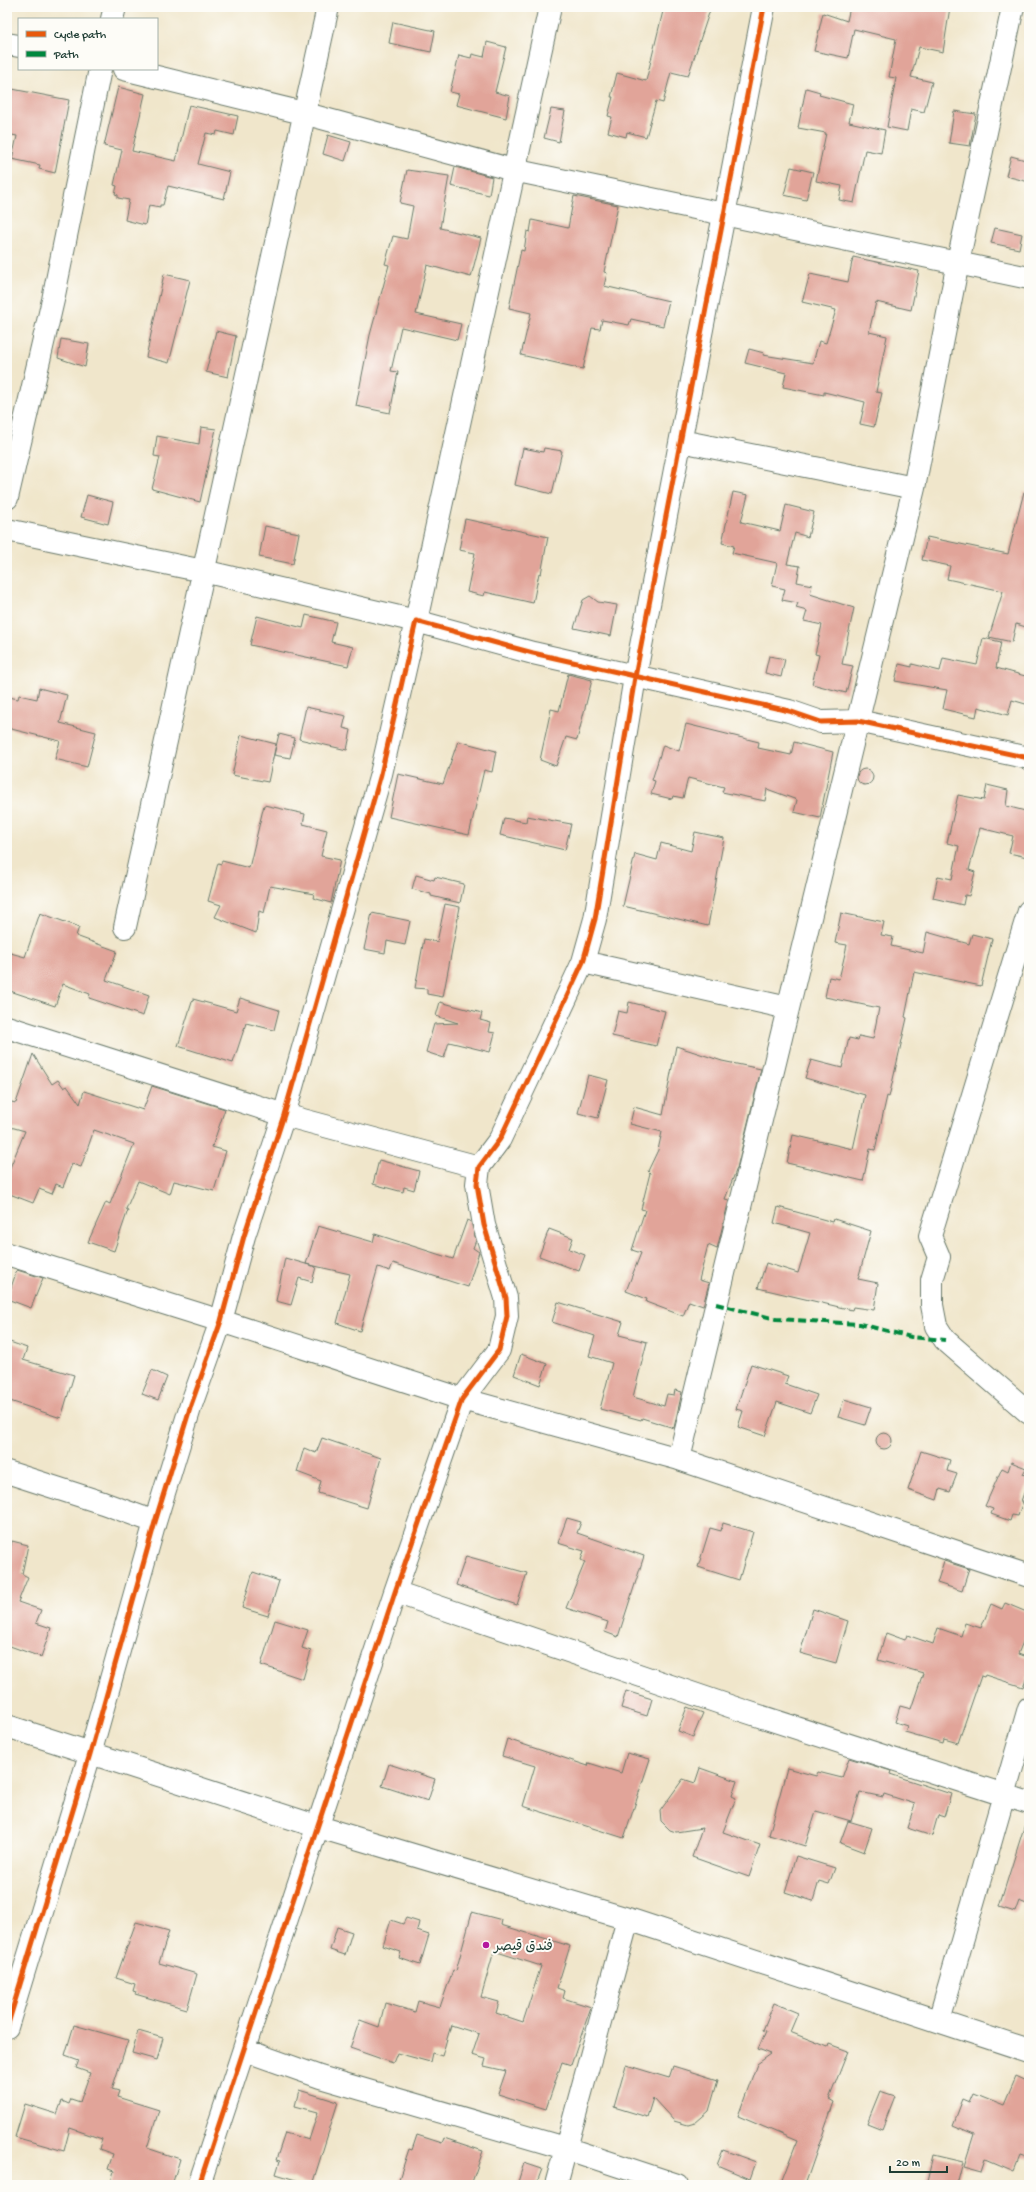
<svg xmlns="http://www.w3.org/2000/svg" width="1036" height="2192" viewBox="0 0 1036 2192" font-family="'Gochi Hand','Playpen Sans Arabic',sans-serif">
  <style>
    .building { fill: #e1a499; fill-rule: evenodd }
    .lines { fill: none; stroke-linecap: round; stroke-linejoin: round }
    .minor-casing { stroke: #687869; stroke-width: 24 }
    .minor { stroke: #fff; stroke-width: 22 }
    .quiet { stroke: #00873e; stroke-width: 4; stroke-dasharray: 8 4; stroke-linecap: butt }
    .cycleway-casing { stroke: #fdfcf7; stroke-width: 8 }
    .cycleway { stroke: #e8590c; stroke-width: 5 }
    .poi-dot { fill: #b5179e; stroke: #fdfcf7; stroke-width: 1.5 }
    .labels { text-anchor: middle; stroke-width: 4; stroke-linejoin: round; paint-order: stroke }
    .poi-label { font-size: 14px; fill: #1f3d34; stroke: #fdfcf7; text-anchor: start }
  </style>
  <rect width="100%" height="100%" fill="#fdfcf7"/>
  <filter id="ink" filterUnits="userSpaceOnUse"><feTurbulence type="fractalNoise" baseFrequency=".025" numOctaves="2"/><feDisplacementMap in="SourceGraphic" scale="8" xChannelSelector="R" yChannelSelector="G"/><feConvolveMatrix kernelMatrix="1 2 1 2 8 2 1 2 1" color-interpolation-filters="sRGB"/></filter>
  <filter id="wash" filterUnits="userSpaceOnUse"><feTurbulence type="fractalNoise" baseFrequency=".012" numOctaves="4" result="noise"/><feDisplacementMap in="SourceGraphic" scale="16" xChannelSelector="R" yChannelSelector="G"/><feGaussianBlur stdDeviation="0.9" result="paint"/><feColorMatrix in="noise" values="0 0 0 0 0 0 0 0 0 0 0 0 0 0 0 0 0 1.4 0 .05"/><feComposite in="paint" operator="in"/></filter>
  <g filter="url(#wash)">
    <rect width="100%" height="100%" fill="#f0e6cb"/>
    <g id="blocks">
      <path class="building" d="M664,7H711L688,76L671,72L663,103L656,101L646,137L627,132L626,137L608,132L612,117L608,116L613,97H611L617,73L646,81Z
        M850,7H950L943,52L919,47L911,77L932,82L924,112L911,109L907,131L887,127L896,78L889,77L896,39L854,29L848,58L814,51L823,13L847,21Z
        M393,22L435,31L431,52L389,43Z
        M487,42L506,47L495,92L510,96L506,118L456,105L459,94L450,92L459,55L471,58L472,54L484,57Z
        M118,87L145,94L132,151L176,161L189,105L238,116L234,135L217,131L216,135L206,133L198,164L230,172L224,199L168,186L163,205H160V207L149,205L145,225L125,220L129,200L118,198V195L115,194L117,186L114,185L122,150L104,146Z
        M7,88L69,100L55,173L39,169L40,165L12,159L17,136L7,134Z
        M806,88L820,92L819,95L853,104L849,122L885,130L881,153L865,150L854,203L839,200L842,186L816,181L826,133L798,128Z
        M551,109L565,111L559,142L544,138Z
        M954,111L976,114L970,146L949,143Z
        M328,135L351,142L345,161L323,154Z
        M1011,156L1029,161V182L1006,176Z
        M455,167L492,177L489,195L451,186Z
        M791,167L813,172L806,200L784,195Z
        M407,170L449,176L440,228L481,238L471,277L427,265L416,314L461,324L457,340L401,327L391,371L398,372L390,413L356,406L370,335L389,265L385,264L393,236L407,239L413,206L400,203Z
        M574,196L618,205L604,272L607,273L604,286L669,301L663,326L631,319L629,325L602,320L600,329L592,328L583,369L521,355L531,313L509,308L521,250L524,251L527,231L530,232L532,220L568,228Z
        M995,228L1022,234L1019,249L991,243Z
        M853,257L919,271L911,310L876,302L869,332L887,336L876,392L882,393L874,427L860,424L865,402L824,392V395L783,387L786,373L745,363L749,349L764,353L763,355L813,363L819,341L826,343L836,310L802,302L810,274L848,282Z
        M164,274L190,280L169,363L146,357Z
        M216,331L236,336L228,377L206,372Z
        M61,339L89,344L85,367L58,358Z
        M201,427L216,429L200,502L152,489L160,457L154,456L157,436L199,444Z
        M523,448L543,452L544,448L562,451L552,494L515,485Z
        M733,492L748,495L741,522L780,531L786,505L814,512L808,537L795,533L787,564L800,566L797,582L812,585L810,594L854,608L842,664L853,666L846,693L812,684L819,655L815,654L822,625L804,621L807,611L796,608L798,603L782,600L785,589L772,586L777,563L732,553L734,546L722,543Z
        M1024,492L1029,493V628L1016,624L1012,642L989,637L1003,591L947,579L950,566L922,560L927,537L1008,554Z
        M87,495L113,502L108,524L81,517Z
        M465,519L548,537L541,574L539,573L533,603L485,592L484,596L467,592L475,553L459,550Z
        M265,526L299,533L293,564L259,557Z
        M590,596L598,602L617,605L611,636L574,628L583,600Z
        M306,615L336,622L331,642L353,647L348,666L250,645L257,616L303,628Z
        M983,638L1001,642L996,668L1029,677V705L1012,700L1008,715L978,707L976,717L943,709L947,690L895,681L899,664L912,667V664L940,671L943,658L977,665Z
        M769,656L785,659L781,677L765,673Z
        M568,674L592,680L577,740L566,737L556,766L540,760L551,709L559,711Z
        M39,688L67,695L60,723L96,732L87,767L55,759L60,741L7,728V705L9,697L18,699L19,695L37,699Z
        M306,707L346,716L343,728L351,730L347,750L299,739Z
        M686,724L759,742L758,748L791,755L794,742L833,752L820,818L794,812L797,800L767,789L765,801L722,792L724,787L688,778L683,798L673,796L672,799L651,794L655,781L652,780L663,745L679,751Z
        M279,734L295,738L290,758L274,755Z
        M241,735L276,744L268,782L232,775Z
        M458,741L496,751L492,772L484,770L469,835L389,817L398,774L443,784Z
        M857 777a8 8 0 1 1 16 0a8 8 0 1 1-16 0Z
        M987,785L1008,790L1006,806L1029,812L1027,857L1009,853L1013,836L980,828L969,870L975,872L969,896L965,895L963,905L933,898L938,876L952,879L959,846L947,843L958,795L984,800Z
        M264,805L305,814L303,824L327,830L321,856L340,860L331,903L313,898L314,894L270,886L264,913L259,911L256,933L215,917L221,905L208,901L218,863L221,864L222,861L249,868Z
        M527,816L571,824L565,850L500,835L504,818L526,822Z
        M695,832L724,838L708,926L623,906L635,854L657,860L661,843L691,851Z
        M416,875L434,880L435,877L464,884L460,903L431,896V894L412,889Z
        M445,904L460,907L443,997L427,994V989L415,988L424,939L437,942Z
        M40,913L79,927L76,936L117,951L106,980L149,995L143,1016L89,998L90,994L63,984L55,1006L7,990V952L25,957Z
        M372,913L410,921L405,945L387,941L385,953L364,949Z
        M841,913L884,922L881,935L893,937L891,946L923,953L927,932L969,944L972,934L992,939L981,986L914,972L905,1017L907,1018L889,1097L887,1096L875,1150L870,1149L863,1181L787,1163L793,1135L853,1149L865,1095L805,1078L811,1060L842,1068L849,1038L858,1040L859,1036L873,1039L879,1008L825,997L829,977L839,979L847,945L835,943Z
        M240,998L279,1010L274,1030L246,1023L233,1063L178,1046L193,999L236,1011Z
        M440,1002L482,1013L480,1020L491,1023L489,1032L495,1033L490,1052L449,1042L444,1058L426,1052L434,1024L458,1023L436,1016Z
        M629,1002L665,1011L656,1046L612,1036L618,1011L627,1013Z
        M676,1046L722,1061L761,1069L737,1168L725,1199L729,1200L717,1249L708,1245L699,1280L709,1283L703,1306L689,1301L683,1316L646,1302L647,1299L626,1291L641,1253L632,1250L645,1210L641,1209L650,1173L648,1171L658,1150L662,1132L630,1124L634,1107L663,1115Z
        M33,1054L52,1084L58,1080L64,1088L67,1086L80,1104L84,1091L143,1110L152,1086L225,1109L212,1147L226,1151L214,1191L174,1181L170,1194L138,1181L126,1209L128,1210L114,1251L88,1242L106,1202L110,1204L134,1144L94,1130L81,1167L72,1164L63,1187L56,1184L52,1194L39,1189L33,1203L7,1193V1175L25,1131L7,1126V1101L16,1103Z
        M588,1075L608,1080L598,1118L578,1113Z
        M379,1160L419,1171L414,1190L404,1187L403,1192L373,1184Z
        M778,1207L833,1222L834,1219L871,1231L858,1279L878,1283L874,1310L853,1307L852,1310L758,1288L766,1263L798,1273L810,1233L774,1223Z
        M467,1220L471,1222L476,1240L473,1248L479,1252L468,1287L393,1263L390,1271L378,1267L360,1331L337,1323L350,1274L306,1264L318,1226L373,1242L375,1234L453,1259Z
        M549,1229L573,1238L569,1249L585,1255L579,1271L539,1256Z
        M285,1258L316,1267L312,1282L299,1278L291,1305L276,1301Z
        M17,1270L43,1278L31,1308L7,1299Z
        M558,1302L623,1322L619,1335L647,1342L633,1397L664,1406L667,1394L674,1395L675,1390L682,1392L674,1428L642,1418L641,1420L600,1409L612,1363L589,1356L595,1336L552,1322Z
        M7,1341L27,1348L23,1360L74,1375L61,1418L7,1400Z
        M521,1354L547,1364L540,1385L514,1375Z
        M751,1364L788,1376L785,1384L817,1395L810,1413L777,1402L765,1436L738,1427L743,1411L736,1409Z
        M152,1370L167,1377L158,1400L142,1394Z
        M844,1399L871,1407L865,1425L838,1417Z
        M876 1441a8 8 0 1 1 16 0a8 8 0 1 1-16 0Z
        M322,1438L381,1458L367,1508L318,1493L321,1481L297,1472L304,1448L316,1453Z
        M921,1451L950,1460L947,1471L957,1474L950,1492L940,1489L937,1500L908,1490Z
        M1011,1462L1026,1468L1023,1474L1029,1476V1480L1021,1501H1023L1018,1516L1012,1515L1010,1521L991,1514L993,1509L985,1506L1002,1468L1008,1471Z
        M567,1518L581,1522L577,1533L644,1556L618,1637L605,1632L608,1622L566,1608L585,1562L581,1560L584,1551L558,1543Z
        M723,1523L753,1532L739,1580L698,1567L710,1528L721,1531Z
        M12,1541L28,1545L22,1574L28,1577L18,1602L41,1610L36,1623L51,1628L41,1657L7,1645V1560Z
        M466,1556L527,1573L517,1605L456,1585Z
        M944,1561L969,1569L962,1591L937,1583Z
        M253,1572L279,1581L268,1616L242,1608Z
        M1005,1603L1029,1613V1627L1018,1654L1029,1658V1670L1023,1687L985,1675L984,1677L981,1676L958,1743L944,1739L943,1743L905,1732L907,1726L895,1722L900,1706L911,1709L923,1673L878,1660L886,1633L905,1640L907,1635L933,1644L938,1628L961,1636L965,1623L981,1628L991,1604L1002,1609Z
        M813,1609L848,1621L836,1663L800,1653Z
        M275,1620L308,1630L302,1648L311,1651L303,1679L261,1665Z
        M626,1691L652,1699L647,1716L621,1708Z
        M687,1707L703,1713L693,1737L678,1731Z
        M507,1739L588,1766L589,1763L621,1773L627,1753L650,1759L624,1838L523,1806L535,1766L502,1756Z
        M849,1758L891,1771L890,1774L951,1794L944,1817L938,1815L932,1836L907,1828L915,1804L884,1794L883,1797L860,1792L851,1821L816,1811L805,1846L769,1835L787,1768L816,1776L818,1772L842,1778Z
        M389,1764L435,1779L428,1801L382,1786Z
        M700,1768L737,1781L732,1796L736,1798L723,1832L760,1845L749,1877L692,1857L702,1828L676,1832L670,1830L661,1821L660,1811L683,1779L695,1783Z
        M848,1821L872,1828L864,1852L840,1843Z
        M1025,1824L1029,1825V1905L1019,1901L1015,1912L999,1907Z
        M796,1856L835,1868L829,1884L819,1881L813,1901L785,1892Z
        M472,1912L502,1920L501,1925L570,1946L557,1988L565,1991L563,1998L591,2007L571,2065L562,2062L546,2109L498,2094L506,2071L484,2066L486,2059L472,2055L479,2034L451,2025L442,2056L432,2053L430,2062L397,2053L393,2063L350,2048L360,2020L379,2027L385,2003L415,2012L418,2001L440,2007L453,1970L456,1971ZM494,1951L541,1966L523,2022L496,2013L499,2002L481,1997Z
        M406,1918L419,1922L417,1931L429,1935L420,1965L399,1958L401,1952L383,1946L391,1920L403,1924Z
        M136,1922L169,1931L159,1963L197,1974L187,2009L135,1994L136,1992L133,1991L135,1984L116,1978Z
        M337,1927L352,1932L345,1955L330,1950Z
        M774,2003L798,2013L790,2032L828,2047L829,2044L848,2051L829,2099L834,2102L805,2185H780L797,2141L738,2116L757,2064L771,2054L758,2049L766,2031L763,2030Z
        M74,2025L128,2040L112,2089L119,2091L117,2097L159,2110L147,2148L180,2159L172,2185H110L114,2171L108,2169L113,2154L99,2149L102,2139L70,2128L64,2151L15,2137L25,2104L57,2114L62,2101L69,2104L71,2099L80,2102L90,2073L76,2068L79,2060L65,2055Z
        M138,2031L163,2038L157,2060L132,2053Z
        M626,2065L669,2078L673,2066L718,2080L709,2111L695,2123L688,2125L674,2121L653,2098L647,2117L614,2107Z
        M1016,2077L1029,2083V2159L1020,2156L1014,2171L986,2159L982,2171L964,2166L974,2134L953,2125L963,2099L970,2102L974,2093L1004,2105Z
        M299,2090L338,2102L312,2185L276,2174L280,2161L276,2160L285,2133L309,2140L318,2112L295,2106Z
        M880,2091L895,2096L882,2129L867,2123Z
        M417,2135L442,2143L444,2138L483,2151L471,2185H397L409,2149L412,2150Z
        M723,2150L756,2162L750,2179L717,2165Z
        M933,2155L963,2162L957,2185H926Z
        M524,2163L542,2169L536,2185H517Z"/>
    </g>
  </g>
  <g filter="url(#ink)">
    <use href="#blocks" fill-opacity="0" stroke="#687869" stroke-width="1"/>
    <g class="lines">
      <g class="minor-casing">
        <path id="minor" d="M112,19L115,7
          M7,44L19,46
          M124,69L303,113L513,170L1029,278
          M681,441L914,488
          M7,498L53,300L100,69
          M7,530L203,571L416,621L550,7
          M1029,911L930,1236L939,1257L932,1280V1305L936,1326L945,1340L1029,1413
          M125,927L328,7
          M583,962L788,1008
          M7,1027L284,1115L479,1167
          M7,1254L221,1321L462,1399L679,1459L1029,1576
          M679,1459L914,488L958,262L1013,7
          M7,1472L103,1503L155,1522
          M395,1592L744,1711L1029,1803
          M7,1726L319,1827L628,1919L1029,2051
          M939,2021L1029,1708
          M7,2027L90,1754L155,1522L191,1405L221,1321L244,1236L284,1115L381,774L416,621L533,653L789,711L821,722L858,721L1029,758
          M244,2050L320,2077L568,2149L677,2185
          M199,2185L395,1592L462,1399L499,1350L507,1316L506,1298L484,1225L477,1184L479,1167L500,1139L542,1050L583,962L595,919L635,677L764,7
          M556,2185L628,1919"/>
      </g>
      <use href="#minor" class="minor"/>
      <path class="quiet" d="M716,1304L776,1319L860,1324L911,1337L945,1340"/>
      <g class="cycleway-casing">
        <path id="cycleway" d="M7,2027L90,1754L155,1522L191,1405L221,1321L244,1236L284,1115L381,774L416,621L533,653L789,711L821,722L858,721L1029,758
          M199,2185L395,1592L462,1399L499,1350L507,1316L506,1298L484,1225L477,1184L479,1167L500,1139L542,1050L583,962L595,919L635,677L764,7"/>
      </g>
      <use href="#cycleway" class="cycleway"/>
    </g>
  </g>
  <circle class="poi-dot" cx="486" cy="1945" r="4"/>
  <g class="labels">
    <g class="poi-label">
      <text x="494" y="1950">فندق قيصر</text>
    </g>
  </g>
  <rect width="1036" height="2192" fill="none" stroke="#fdfcf7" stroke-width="24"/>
  <rect x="18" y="18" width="140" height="52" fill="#fdfcf7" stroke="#a4b0a9"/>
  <rect x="26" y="31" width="20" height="6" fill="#e8590c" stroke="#a4b0a9"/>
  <text x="54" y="38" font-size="12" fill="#1f3d34">Cycle path</text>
  <rect x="26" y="51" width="20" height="6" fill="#00873e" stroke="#a4b0a9"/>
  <text x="54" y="58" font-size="12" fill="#1f3d34">Path</text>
  <path d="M890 2166v6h57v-6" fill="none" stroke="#1f3d34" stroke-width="2"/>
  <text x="896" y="2166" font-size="12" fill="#1f3d34" stroke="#fdfcf7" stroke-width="3" paint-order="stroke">20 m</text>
</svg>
